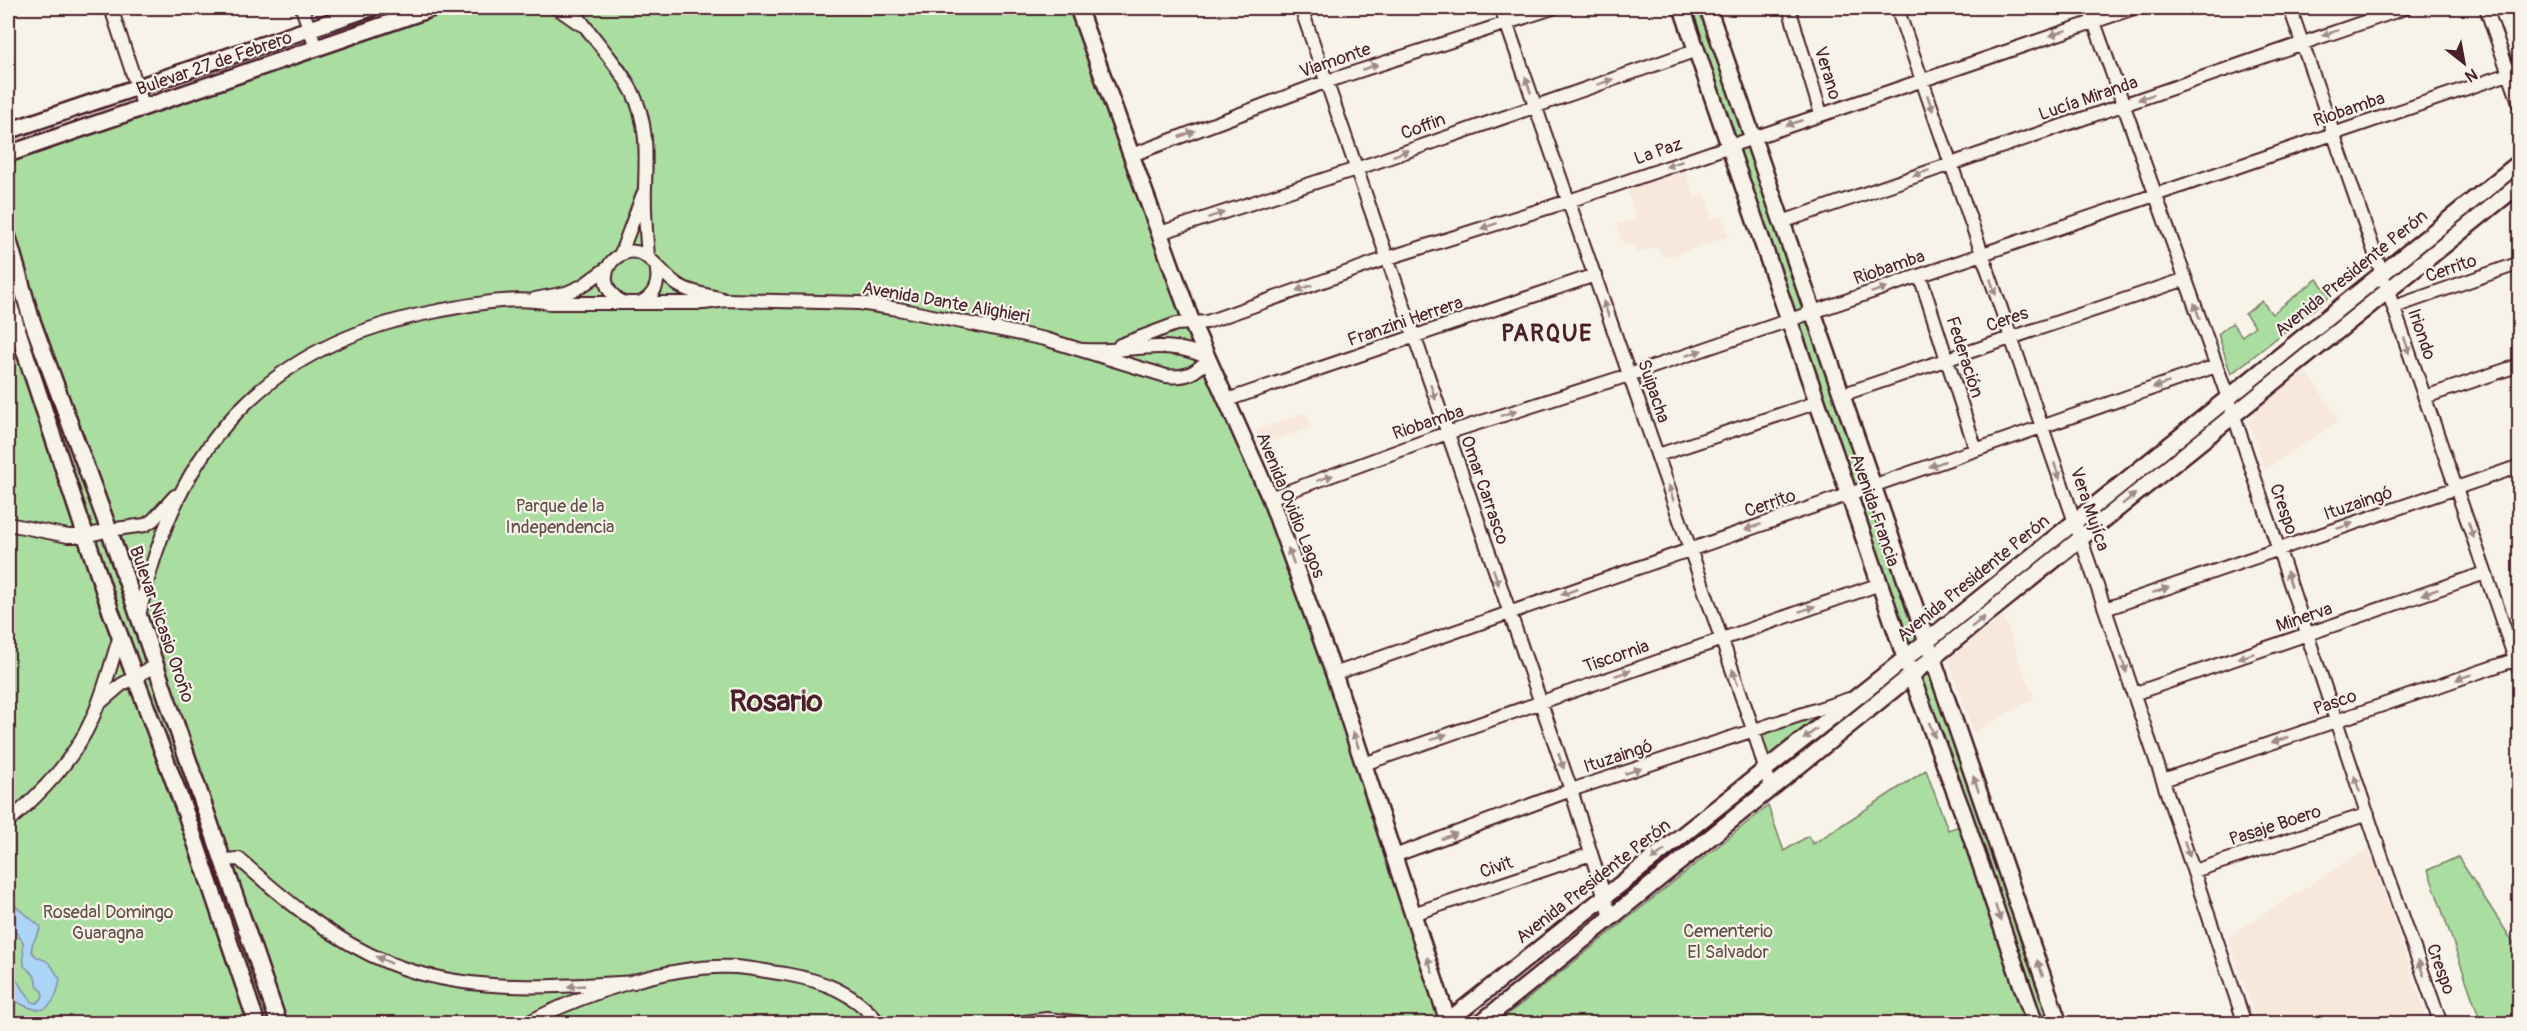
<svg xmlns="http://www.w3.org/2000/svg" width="2527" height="1031" viewBox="0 0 2527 1031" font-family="Pangolin,sans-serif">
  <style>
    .built { fill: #f8e7db }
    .green { fill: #aadea0; stroke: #7a7e66; stroke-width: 1.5 }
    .water { fill: #acd4f6; stroke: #858ca5; stroke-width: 1.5 }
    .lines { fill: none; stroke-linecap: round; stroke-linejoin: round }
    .minor-casing { stroke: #4a1f2b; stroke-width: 16 }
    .major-casing { stroke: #4a1f2b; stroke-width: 20 }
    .minor { stroke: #f7f3e8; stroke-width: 12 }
    .major { stroke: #f7f3e8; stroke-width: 15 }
    .oneway { fill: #a0898a }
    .labels { text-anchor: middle; stroke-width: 4.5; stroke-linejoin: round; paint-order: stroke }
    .street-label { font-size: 18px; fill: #4a1f2b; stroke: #f7f3e8 }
    .park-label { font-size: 18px; fill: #624f48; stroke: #f7f3e8 }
    .district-label { font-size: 24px; font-weight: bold; letter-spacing: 1.5px; fill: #4a1f2b; stroke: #f7f3e8 }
    .town-label { font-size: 30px; font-weight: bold; fill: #4a1f2b; stroke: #f7f3e8 }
  </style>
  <rect width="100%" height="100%" fill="#f7f3e8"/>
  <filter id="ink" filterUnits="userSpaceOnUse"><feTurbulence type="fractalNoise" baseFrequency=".0167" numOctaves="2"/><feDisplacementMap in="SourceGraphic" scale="12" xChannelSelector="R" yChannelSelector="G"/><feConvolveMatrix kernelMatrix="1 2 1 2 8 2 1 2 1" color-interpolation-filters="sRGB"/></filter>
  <g filter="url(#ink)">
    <path class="built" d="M1685,170L1694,198L1705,195L1712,219L1722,216L1729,236L1665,258L1657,246L1637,253L1634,243L1624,246L1617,225L1636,218L1627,189Z
      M2306,371L2339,420L2265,470L2249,422L2255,411Z
      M1306,412L1311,427L1261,445L1256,430Z
      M2003,616L2034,698L1974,733L1948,659Z
      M2369,848L2428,1023H2257L2228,937Z"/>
    <path class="green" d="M433,8H1078L1132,155L1270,498L1449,1023H8V154Z
      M1682,8H1708L2059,1023H2035Z
      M2317,279L2330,296L2231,374L2218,334L2232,323L2242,336L2255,326L2245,314L2262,301L2272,314Z
      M1821,714L1822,716L1768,759L1760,735L1762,733Z
      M1926,770L1948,830L1960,826L2025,1023L1496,1024L1768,806L1784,851L1808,836L1813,844Z
      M2458,857L2519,951V1023H2481L2428,870Z"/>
    <path class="water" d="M8,900L41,927C38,937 24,949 37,957C41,959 47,960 50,964C54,968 55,973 60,979C58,990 56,1001 46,1008C38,1014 10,1002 8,990C6,983 7,974 8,966C13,979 25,989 32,1002L37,1003L43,997L42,991L38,987L34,975L24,966L23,942L8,921Z"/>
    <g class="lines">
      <g class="minor-casing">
        <path id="minor" d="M111,8L144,108
          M302,8L316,48
          M557,8L580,24
          M572,8C591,37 617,62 633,93C648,124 646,155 645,187C644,210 646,233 648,256
          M1301,8L1571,790L1611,917
          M1501,8L1754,732L1771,788
          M1789,8L1821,114
          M1897,8L2105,609L2245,1024
          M2089,8L2228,398L2384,864L2441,1024
          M2290,8L2520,673
          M2486,8L2520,105
          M1132,155L1325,82L1553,8
          M1782,222L2405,8
          M1160,233L1356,169L1697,50
          M621,253L643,194
          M1920,276L1976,450
          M535,299L566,293L582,286L607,268
          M622,303C615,297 607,291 606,281C605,272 609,262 617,257C643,238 659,273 678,285C690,293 708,295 722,299
          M640,303C656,295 660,282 656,265
          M2394,307L2520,263
          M1120,345L1176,324L1207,322L1388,258L1569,201L2134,8
          M1841,395L2186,279
          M2425,397L2520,365
          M1227,400L1595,275
          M1658,455L1818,402
          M1270,498L1447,433L1629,375L2520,70
          M8,524L68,536H86L109,530L145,525L153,520L175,496
          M2105,609L2520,466
          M139,616C175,447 265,343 438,311C474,304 513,296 550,303H704L726,300L820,302L859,303L898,309L1045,339L1166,376C1185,378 1196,374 1208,358C1167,337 1128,353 1085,350
          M1334,674L2216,366
          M2133,694L2485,573
          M100,703L121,685L156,665
          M1364,764L1880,584
          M2163,780L2520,658
          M8,822C41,793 74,760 92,719C104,693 111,663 120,636
          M1394,856L1571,790L1849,699
          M223,860L239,859C285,900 332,940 389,963C466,994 553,987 634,982
          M2194,871L2368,814
          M1413,914L1591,854
          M525,1024C582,994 670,964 735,967C752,968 769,972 785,974C824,981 854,992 880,1024
          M1010,1024L1047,1019L1093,1024"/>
      </g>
      <g class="major-casing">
        <path id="major" d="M1078,8L1192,323L1270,498L1334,674L1449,1024
          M1682,8L1911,675L1963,813L2035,1024
          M1708,8L2059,1024
          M8,131L371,8
          M8,154L433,8
          M8,238L31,318L109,530L279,1024
          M8,301L111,612L186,814L257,1024
          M1448,1021L1916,650L2520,162
          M1479,1024L2520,184"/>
      </g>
      <use href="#minor" class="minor"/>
      <use href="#major" class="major"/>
    </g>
    <defs><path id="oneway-solid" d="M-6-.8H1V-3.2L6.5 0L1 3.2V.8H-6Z" transform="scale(1.5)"/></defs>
    <g class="oneway">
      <use href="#oneway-solid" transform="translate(2058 33) rotate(161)"/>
      <use href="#oneway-solid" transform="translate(2330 33) rotate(161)"/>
      <use href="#oneway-solid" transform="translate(1370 67) rotate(-18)"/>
      <use href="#oneway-solid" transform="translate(1605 82) rotate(-19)"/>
      <use href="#oneway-solid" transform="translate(1528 85) rotate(-109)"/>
      <use href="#oneway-solid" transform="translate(2146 97) rotate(161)"/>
      <use href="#oneway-solid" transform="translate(1930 103) rotate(71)"/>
      <use href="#oneway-solid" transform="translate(1794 123) rotate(161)"/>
      <use href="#oneway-solid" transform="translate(1187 134) rotate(-21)"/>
      <use href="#oneway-solid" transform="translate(1401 153) rotate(-20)"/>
      <use href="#oneway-solid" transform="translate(1674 164) rotate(161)"/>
      <use href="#oneway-solid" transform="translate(1921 173) rotate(161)"/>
      <use href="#oneway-solid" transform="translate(1216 215) rotate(-18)"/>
      <use href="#oneway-solid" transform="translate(1489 226) rotate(162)"/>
      <use href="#oneway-solid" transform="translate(1993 287) rotate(71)"/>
      <use href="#oneway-solid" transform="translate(1304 288) rotate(161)"/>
      <use href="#oneway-solid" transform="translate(1879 290) rotate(-19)"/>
      <use href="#oneway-solid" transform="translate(1606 309) rotate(-109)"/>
      <use href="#oneway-solid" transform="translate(2197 311) rotate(-109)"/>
      <use href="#oneway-solid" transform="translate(2407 346) rotate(71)"/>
      <use href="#oneway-solid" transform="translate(1694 353) rotate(-19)"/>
      <use href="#oneway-solid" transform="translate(2161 385) rotate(161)"/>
      <use href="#oneway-solid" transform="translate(1433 392) rotate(71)"/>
      <use href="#oneway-solid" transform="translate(1509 413) rotate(-18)"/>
      <use href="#oneway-solid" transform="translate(1937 464) rotate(160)"/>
      <use href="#oneway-solid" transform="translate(2057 471) rotate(71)"/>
      <use href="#oneway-solid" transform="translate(1325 478) rotate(-20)"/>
      <use href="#oneway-solid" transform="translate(1671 493) rotate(-109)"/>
      <use href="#oneway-solid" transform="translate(2129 499) rotate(-39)"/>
      <use href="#oneway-solid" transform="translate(2345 526) rotate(-19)"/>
      <use href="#oneway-solid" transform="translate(1753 527) rotate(161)"/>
      <use href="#oneway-solid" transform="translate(2471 530) rotate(71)"/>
      <use href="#oneway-solid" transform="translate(1291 556) rotate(-110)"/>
      <use href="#oneway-solid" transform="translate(1496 577) rotate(71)"/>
      <use href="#oneway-solid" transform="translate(2289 579) rotate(-108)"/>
      <use href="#oneway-solid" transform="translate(2161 590) rotate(-19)"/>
      <use href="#oneway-solid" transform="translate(1569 592) rotate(160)"/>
      <use href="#oneway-solid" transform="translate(2430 592) rotate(161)"/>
      <use href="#oneway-solid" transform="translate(1807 609) rotate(-19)"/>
      <use href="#oneway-solid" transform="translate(1978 622) rotate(-39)"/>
      <use href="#oneway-solid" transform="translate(2246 656) rotate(161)"/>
      <use href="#oneway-solid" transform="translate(2124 665) rotate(72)"/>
      <use href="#oneway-solid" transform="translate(1623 673) rotate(-19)"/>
      <use href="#oneway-solid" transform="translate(1735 677) rotate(-109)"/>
      <use href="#oneway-solid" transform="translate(2464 677) rotate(161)"/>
      <use href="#oneway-solid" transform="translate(1932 730) rotate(69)"/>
      <use href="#oneway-solid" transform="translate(1810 734) rotate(141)"/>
      <use href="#oneway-solid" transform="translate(1439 737) rotate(-20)"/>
      <use href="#oneway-solid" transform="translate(1356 740) rotate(-108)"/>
      <use href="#oneway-solid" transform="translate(2280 740) rotate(161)"/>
      <use href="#oneway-solid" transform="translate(1561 761) rotate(71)"/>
      <use href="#oneway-solid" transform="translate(1633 771) rotate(-18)"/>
      <use href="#oneway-solid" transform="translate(1976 784) rotate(-109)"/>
      <use href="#oneway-solid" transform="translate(2357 784) rotate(-109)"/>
      <use href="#oneway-solid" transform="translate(1449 836) rotate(-20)"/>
      <use href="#oneway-solid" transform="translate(2187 849) rotate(71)"/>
      <use href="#oneway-solid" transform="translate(1658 855) rotate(142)"/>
      <use href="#oneway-solid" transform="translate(1998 913) rotate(71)"/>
      <use href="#oneway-solid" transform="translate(384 960) rotate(-155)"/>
      <use href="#oneway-solid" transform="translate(1430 965) rotate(-108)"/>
      <use href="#oneway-solid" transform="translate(2040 968) rotate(-109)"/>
      <use href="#oneway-solid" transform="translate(2421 968) rotate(-110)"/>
      <use href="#oneway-solid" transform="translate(576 986) rotate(177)"/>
    </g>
  </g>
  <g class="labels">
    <g class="street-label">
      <text transform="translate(1335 60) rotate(-19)" y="6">Viamonte</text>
      <text transform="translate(214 63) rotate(-19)" y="6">Bulevar 27 de Febrero</text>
      <text transform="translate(1828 73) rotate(73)" y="6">Verano</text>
      <text transform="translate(2088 98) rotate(-19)" y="6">Lucía Miranda</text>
      <text transform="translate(2349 109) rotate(-19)" y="6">Riobamba</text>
      <text transform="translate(1423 126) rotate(-20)" y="6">Coffin</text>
      <text transform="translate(1658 151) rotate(-19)" y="6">La Paz</text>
      <text transform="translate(1889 267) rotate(-19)" y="6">Riobamba</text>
      <text transform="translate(2451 268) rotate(-19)" y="6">Cerrito</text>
      <text transform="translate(2351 273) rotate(-39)" y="6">Avenida Presidente Perón</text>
      <text transform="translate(946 302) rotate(10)" y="6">Avenida Dante Alighieri</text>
      <text transform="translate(2007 319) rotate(-19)" y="6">Ceres</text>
      <text transform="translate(1405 321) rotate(-19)" y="6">Franzini Herrera</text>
      <text transform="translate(2422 334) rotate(71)" y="6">Iriondo</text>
      <text transform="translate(1965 357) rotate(72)" y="6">Federación</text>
      <text transform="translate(1654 391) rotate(71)" y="6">Suipacha</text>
      <text transform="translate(1428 422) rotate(-19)" y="6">Riobamba</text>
      <text transform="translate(1485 490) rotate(71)" y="6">Omar Carrasco</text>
      <text transform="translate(1770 503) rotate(-19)" y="6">Cerrito</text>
      <text transform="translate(2358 503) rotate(-19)" y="6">Ituzaingó</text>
      <text transform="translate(1291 505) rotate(68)" y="6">Avenida Ovidio Lagos</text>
      <text transform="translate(2090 509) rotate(71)" y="6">Vera Mujíca</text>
      <text transform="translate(2284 509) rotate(71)" y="6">Crespo</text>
      <text transform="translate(1875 510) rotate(71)" y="6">Avenida Francia</text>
      <text transform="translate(1973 578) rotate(-39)" y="6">Avenida Presidente Perón</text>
      <text transform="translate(2304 617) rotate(-19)" y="6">Minerva</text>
      <text transform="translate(162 624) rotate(71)" y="6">Bulevar Nicasio Oroño</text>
      <text transform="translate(1616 656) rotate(-19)" y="6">Tiscornia</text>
      <text transform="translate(2335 702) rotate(-19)" y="6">Pasco</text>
      <text transform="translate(1618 756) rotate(-18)" y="6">Ituzaingó</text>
      <text transform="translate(2275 825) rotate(-18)" y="6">Pasaje Boero</text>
      <text transform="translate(1496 867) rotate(-19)" y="6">Civit</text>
      <text transform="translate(1593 881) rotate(-38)" y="6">Avenida Presidente Perón</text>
      <text transform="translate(2441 969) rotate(70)" y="6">Crespo</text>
    </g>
    <g class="park-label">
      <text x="560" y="512">Parque de la<tspan x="560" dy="21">Independencia</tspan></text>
      <text x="108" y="918">Rosedal Domingo<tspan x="108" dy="21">Guaragna</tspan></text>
      <text x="1728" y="937">Cementerio<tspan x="1728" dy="21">El Salvador</tspan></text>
    </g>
    <g class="district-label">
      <text x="1547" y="341">PARQUE</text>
    </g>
    <g class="town-label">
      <text x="776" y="711">Rosario</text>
    </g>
  </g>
  <rect width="2527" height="1031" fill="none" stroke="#f7f3e8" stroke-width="30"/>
  <rect x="15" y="15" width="2497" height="1001" fill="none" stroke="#4a1f2b" stroke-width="2" filter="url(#ink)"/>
  <g transform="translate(2464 63) rotate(149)" stroke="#f7f3e8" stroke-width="4.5" paint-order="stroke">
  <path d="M0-4.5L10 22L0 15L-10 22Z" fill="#4a1f2b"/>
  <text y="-9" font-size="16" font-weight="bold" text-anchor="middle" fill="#4a1f2b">N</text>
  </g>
</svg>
